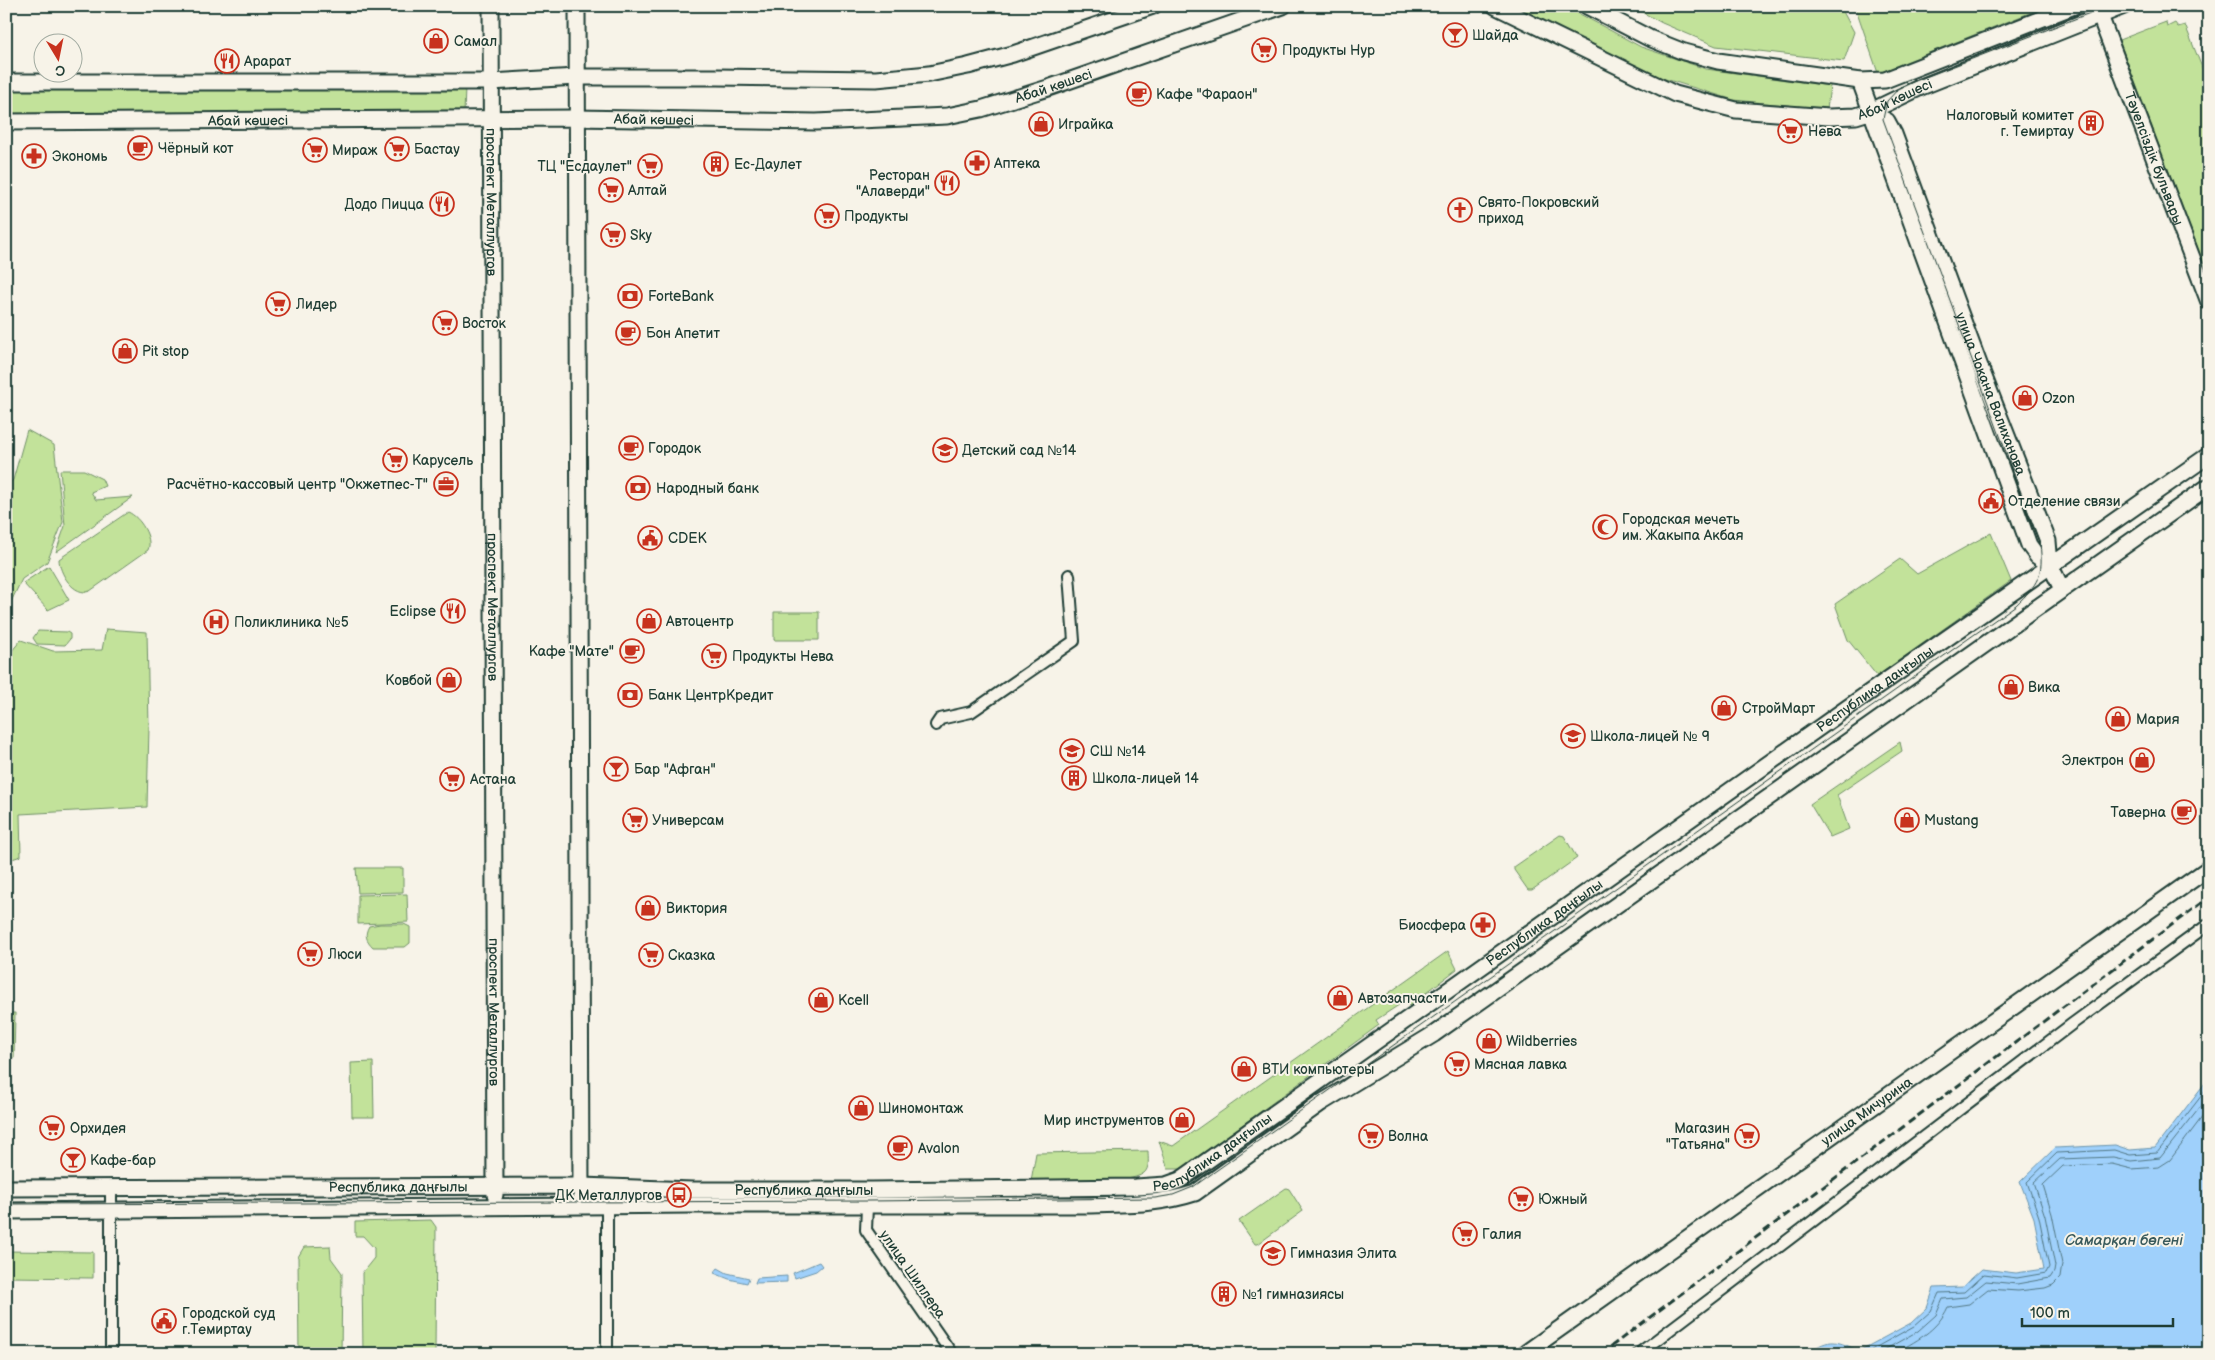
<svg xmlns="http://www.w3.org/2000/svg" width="2215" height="1360" viewBox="0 0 2215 1360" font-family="'Balsamiq Sans',sans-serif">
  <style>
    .green { fill: #c2e29a; stroke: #709067 }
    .water { fill: #9fd0fb; stroke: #6c95ab }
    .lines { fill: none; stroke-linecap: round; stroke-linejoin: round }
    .shore { stroke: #527884; stroke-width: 1 }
    .street-casing { stroke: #1f3d34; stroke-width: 14 }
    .secondary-casing { stroke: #1f3d34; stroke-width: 19 }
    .street { stroke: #f7f3e8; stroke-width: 10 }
    .secondary { stroke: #f7f3e8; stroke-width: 15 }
    .tram { stroke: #1f3d34; stroke-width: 1 }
    .rail { stroke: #1f3d34; stroke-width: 3; stroke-dasharray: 8 4; stroke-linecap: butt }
    .labels { text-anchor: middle; stroke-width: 4; stroke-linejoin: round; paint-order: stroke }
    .poi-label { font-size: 14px; fill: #1f3d34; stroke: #f7f3e8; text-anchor: start }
    .street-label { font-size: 14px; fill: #1f3d34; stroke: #f7f3e8 }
    .water-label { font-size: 15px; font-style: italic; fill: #395a5c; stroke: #f7f3e8 }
  </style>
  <rect width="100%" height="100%" fill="#f7f3e8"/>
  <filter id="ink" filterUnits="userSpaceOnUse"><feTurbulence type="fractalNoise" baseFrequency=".02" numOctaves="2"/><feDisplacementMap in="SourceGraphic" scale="10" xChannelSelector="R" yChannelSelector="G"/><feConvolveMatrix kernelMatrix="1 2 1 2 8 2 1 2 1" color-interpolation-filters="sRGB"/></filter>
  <g filter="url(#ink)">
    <path class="green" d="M1508,6H1565L1641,47L1706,69L1830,86L1827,109L1734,100L1649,74Z
      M1631,6H1840L1854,32L1844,61L1716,46L1662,23Z
      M1855,6H2047L1878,73Z
      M2166,22L2167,27L2175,23L2178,27L2185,25L2209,85V278L2119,40Z
      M6,88H465L464,113L6,114Z
      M27,430L54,445L63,522L47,562L22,579L6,612L8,529L6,528V487L13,480Z
      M60,470H84L102,479L105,486L91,492L96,500L133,497L56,552L65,526Z
      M128,512C140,517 153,538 148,550L90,591C74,597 59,573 59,559Z
      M1991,533L2011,581L1877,676L1848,640L1835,604L1900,559L1917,574Z
      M49,566L69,600L48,610L23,583Z
      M774,612H819V640H774Z
      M106,629L147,632L149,727L147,807L20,814L21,856L6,861V658L21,640L53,651L102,650Z
      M38,631L67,632L70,634V639L65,645L37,644L33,638Z
      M1900,742L1902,751L1837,795L1849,829L1830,837L1810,804Z
      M1560,835L1564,836L1577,858L1532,890H1528L1514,870V867Z
      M356,868H403V892L358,893Z
      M407,894L408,922L358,924V895Z
      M380,924H404L410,927V943L405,947H373C366,940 364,935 369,926Z
      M1448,951L1457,969L1409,1006L1405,1001L1376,1020L1379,1025L1182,1169H1168L1159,1141L1173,1146Z
      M6,1013H15L14,1058H6Z
      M373,1062L374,1117H352L351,1063Z
      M1148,1151C1148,1158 1150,1168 1144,1173C1128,1186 1053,1181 1031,1181L1036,1153Z
      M1286,1188L1289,1189L1303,1211L1258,1244H1255L1239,1221Z
      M431,1220L436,1227L435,1354H363L362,1273L374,1258V1248L363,1236H355V1222Z
      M330,1246L331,1258L342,1273L341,1354H299L298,1257L304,1247Z
      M6,1251L93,1252V1278L6,1277Z"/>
    <path class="water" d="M2208,1079L2209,1354H1804C1830,1339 1832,1338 1859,1351L1911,1323L1927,1308L1934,1288L1962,1287L1982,1269L2016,1273L2044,1269L2034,1218L2020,1182L2055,1148L2115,1145L2130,1150L2155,1148Z
      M819,1262L822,1266L816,1271L795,1278L793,1273Z
      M718,1268L727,1273L749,1278L747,1283L729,1279L714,1273Z
      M787,1276V1282L755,1283L757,1278Z"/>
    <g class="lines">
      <path class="shore" d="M1864,1354L1914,1326L1931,1311L1939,1293L1964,1292L1984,1274L2017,1278L2046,1273L2049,1267L2039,1217L2027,1182L2057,1153L2114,1150L2130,1155L2157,1153L2209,1086
        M1877,1354L1918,1331L1936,1315L1943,1299L1966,1297L1986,1281L2017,1284L2050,1278L2054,1272L2055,1266L2045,1216L2034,1183L2060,1159L2113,1157L2131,1161L2160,1158L2209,1096
        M1893,1354C1916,1341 1937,1331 1948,1307L1969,1304L1988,1289L2018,1291L2045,1288L2053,1285L2060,1278L2062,1264L2052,1214L2043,1185L2063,1166L2112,1164L2132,1169L2159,1167L2170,1160L2209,1108"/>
      <g class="street-casing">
        <path id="street" d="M936,725L940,719L971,712L1074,641L1069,575
          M867,1206L866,1230L952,1354
          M111,1354V1188
          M607,1354V1206
          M1638,1354L2072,1024L2209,924"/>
      </g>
      <g class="secondary-casing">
        <g id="secondary">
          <path id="s1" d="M491,6L495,1195"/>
          <path d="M577,6L581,1195"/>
          <path id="s2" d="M1495,6L1675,94L1736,110L1829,117L1856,116L1869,112L1921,87L2124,6"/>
          <path d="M1587,6L1649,38L1684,52L1718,61L1860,81L1885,80L2074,6"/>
          <path id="s3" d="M2097,8L2209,302"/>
          <path d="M1860,81L2029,545L2037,556L2050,565"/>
          <path d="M6,82H491L577,77H718L876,79L929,74L968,66L1013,54L1153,6"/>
          <path id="s4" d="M1869,112L1887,121L1894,134L1979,364L2048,541L2050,565L2062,589"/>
          <path id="s5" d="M6,122L576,118L816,122L947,116L981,109L1048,88L1283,6"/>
          <path id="s6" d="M6,1188L582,1186L692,1190H872L1136,1187L1166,1185L1180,1180L1847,708L2209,455"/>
          <path d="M6,1211L692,1205H1084C1122,1204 1159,1205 1195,1193L1321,1103L1434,1034L2209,486"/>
          <path id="s7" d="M1524,1354L2209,868"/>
        </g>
      </g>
      <use href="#street" class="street"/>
      <use href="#secondary" class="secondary"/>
      <path class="tram" d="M6,1204L868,1201L1155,1198L1173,1195L1193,1187L2016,605C2038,584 2044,575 2040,544L1883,119L1887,101L1900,87L2108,6"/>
      <path class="rail" d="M1601,1354L2209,897"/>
    </g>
  </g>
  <defs>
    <g id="bar-ring" transform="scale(1.25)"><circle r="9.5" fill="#f7f3e8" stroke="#c8321e" stroke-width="1.5"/><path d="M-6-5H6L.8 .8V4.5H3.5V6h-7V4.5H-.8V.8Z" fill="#c8321e"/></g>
    <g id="shop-ring" transform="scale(1.25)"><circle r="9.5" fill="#f7f3e8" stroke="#c8321e" stroke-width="1.5"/><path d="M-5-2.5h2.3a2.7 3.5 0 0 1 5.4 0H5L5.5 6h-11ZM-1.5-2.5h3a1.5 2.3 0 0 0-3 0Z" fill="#c8321e"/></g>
    <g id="supermarket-ring" transform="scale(1.25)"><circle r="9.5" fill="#f7f3e8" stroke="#c8321e" stroke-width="1.5"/><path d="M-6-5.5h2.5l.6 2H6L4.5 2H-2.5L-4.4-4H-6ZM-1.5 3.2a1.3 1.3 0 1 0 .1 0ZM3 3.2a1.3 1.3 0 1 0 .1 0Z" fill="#c8321e"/></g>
    <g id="restaurant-ring" transform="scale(1.25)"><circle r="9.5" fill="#f7f3e8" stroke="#c8321e" stroke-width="1.5"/><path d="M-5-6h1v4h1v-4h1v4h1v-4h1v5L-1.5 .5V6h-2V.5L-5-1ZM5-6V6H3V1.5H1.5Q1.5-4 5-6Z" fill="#c8321e"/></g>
    <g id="cafe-ring" transform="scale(1.25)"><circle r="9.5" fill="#f7f3e8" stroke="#c8321e" stroke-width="1.5"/><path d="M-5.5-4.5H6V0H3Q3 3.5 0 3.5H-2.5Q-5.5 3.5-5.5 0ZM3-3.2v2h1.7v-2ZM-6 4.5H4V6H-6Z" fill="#c8321e"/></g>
    <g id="building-ring" transform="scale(1.25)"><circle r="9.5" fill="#f7f3e8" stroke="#c8321e" stroke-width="1.5"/><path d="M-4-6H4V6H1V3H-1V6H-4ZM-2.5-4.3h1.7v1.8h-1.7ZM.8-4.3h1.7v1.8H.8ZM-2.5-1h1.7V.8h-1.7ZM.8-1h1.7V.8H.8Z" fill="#c8321e"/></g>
    <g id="pharmacy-ring" transform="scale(1.25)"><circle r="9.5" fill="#f7f3e8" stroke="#c8321e" stroke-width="1.5"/><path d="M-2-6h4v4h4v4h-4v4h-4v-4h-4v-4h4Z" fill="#c8321e"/></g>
    <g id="church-ring" transform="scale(1.25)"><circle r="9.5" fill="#f7f3e8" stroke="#c8321e" stroke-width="1.5"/><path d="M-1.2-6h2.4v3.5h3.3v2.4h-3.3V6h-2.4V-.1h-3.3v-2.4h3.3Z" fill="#c8321e"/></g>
    <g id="bank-ring" transform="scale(1.25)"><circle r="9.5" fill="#f7f3e8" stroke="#c8321e" stroke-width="1.5"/><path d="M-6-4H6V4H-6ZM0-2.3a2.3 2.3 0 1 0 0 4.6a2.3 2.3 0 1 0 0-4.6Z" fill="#c8321e"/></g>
    <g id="school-ring" transform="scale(1.25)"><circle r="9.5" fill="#f7f3e8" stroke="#c8321e" stroke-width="1.5"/><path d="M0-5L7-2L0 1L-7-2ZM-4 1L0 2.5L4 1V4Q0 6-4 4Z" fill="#c8321e"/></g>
    <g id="office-ring" transform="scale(1.25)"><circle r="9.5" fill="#f7f3e8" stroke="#c8321e" stroke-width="1.5"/><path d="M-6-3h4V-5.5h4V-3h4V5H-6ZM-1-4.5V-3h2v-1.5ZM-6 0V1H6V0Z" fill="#c8321e"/></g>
    <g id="civic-ring" transform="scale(1.25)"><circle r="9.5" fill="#f7f3e8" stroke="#c8321e" stroke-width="1.5"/><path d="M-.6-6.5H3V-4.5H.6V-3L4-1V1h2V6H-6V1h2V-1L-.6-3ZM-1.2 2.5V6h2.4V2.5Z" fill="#c8321e"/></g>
    <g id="mosque-ring" transform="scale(1.25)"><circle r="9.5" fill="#f7f3e8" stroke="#c8321e" stroke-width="1.5"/><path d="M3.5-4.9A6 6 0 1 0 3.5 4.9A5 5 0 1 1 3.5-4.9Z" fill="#c8321e"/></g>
    <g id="hospital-ring" transform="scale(1.25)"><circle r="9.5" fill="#f7f3e8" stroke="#c8321e" stroke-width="1.5"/><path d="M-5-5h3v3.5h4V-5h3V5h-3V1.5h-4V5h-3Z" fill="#c8321e"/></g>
    <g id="bus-ring" transform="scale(1.25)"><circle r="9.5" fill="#f7f3e8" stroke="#c8321e" stroke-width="1.5"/><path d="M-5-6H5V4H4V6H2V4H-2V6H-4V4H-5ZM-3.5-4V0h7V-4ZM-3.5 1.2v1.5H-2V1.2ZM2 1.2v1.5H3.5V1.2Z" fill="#c8321e"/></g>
  </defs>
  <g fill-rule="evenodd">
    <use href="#bar-ring" x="1455" y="35"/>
    <use href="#shop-ring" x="436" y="41"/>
    <use href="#supermarket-ring" x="1264" y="50"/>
    <use href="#restaurant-ring" x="227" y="61"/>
    <use href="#cafe-ring" x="1139" y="94"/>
    <use href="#building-ring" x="2091" y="123"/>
    <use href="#shop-ring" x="1041" y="124"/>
    <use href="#supermarket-ring" x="1790" y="131"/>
    <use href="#cafe-ring" x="140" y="148"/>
    <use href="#supermarket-ring" x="397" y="149"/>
    <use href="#supermarket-ring" x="315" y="150"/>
    <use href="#pharmacy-ring" x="34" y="156"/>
    <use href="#pharmacy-ring" x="977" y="163"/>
    <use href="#building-ring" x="716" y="164"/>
    <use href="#supermarket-ring" x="650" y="166"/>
    <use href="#restaurant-ring" x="947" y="183"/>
    <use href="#supermarket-ring" x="611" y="190"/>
    <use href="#restaurant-ring" x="442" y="204"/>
    <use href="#church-ring" x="1460" y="210"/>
    <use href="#supermarket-ring" x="827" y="216"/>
    <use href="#supermarket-ring" x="613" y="235"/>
    <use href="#bank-ring" x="630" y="296"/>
    <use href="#supermarket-ring" x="278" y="304"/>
    <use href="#supermarket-ring" x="445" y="323"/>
    <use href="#cafe-ring" x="628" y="333"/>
    <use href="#shop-ring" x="125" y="351"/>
    <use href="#shop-ring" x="2025" y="398"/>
    <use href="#cafe-ring" x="631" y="448"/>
    <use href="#school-ring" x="945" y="450"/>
    <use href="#supermarket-ring" x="395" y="460"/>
    <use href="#office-ring" x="446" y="484"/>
    <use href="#bank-ring" x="638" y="488"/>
    <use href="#civic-ring" x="1991" y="501"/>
    <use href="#mosque-ring" x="1605" y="527"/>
    <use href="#civic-ring" x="650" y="538"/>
    <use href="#restaurant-ring" x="453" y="611"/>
    <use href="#shop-ring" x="649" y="621"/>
    <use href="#hospital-ring" x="216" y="622"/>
    <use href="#cafe-ring" x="632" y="651"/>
    <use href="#supermarket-ring" x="714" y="656"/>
    <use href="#shop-ring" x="449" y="680"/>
    <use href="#shop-ring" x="2011" y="687"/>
    <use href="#bank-ring" x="630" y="695"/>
    <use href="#shop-ring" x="1724" y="708"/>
    <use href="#shop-ring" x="2118" y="719"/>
    <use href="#school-ring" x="1573" y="736"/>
    <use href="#school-ring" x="1072" y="751"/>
    <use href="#shop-ring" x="2142" y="760"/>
    <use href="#bar-ring" x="616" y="769"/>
    <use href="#building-ring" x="1074" y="778"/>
    <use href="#supermarket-ring" x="452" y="779"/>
    <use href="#cafe-ring" x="2184" y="812"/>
    <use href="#supermarket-ring" x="635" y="820"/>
    <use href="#shop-ring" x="1907" y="820"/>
    <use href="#shop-ring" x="648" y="908"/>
    <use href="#pharmacy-ring" x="1483" y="925"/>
    <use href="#supermarket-ring" x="310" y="954"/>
    <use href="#supermarket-ring" x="651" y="955"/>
    <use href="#shop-ring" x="1340" y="998"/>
    <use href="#shop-ring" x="821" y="1000"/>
    <use href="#shop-ring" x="1489" y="1041"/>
    <use href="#supermarket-ring" x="1457" y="1064"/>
    <use href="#shop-ring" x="1244" y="1069"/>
    <use href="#shop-ring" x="861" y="1108"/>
    <use href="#shop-ring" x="1182" y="1120"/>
    <use href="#supermarket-ring" x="52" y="1128"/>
    <use href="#supermarket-ring" x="1371" y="1136"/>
    <use href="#supermarket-ring" x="1747" y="1136"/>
    <use href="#cafe-ring" x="900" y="1148"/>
    <use href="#bar-ring" x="73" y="1160"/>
    <use href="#bus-ring" x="679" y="1195"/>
    <use href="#supermarket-ring" x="1521" y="1199"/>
    <use href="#supermarket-ring" x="1465" y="1234"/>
    <use href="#school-ring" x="1273" y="1253"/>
    <use href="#building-ring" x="1224" y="1294"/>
    <use href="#civic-ring" x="164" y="1321"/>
  </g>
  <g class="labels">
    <g class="poi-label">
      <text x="1472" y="40">Шайда</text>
      <text x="454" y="46">Самал</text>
      <text x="1282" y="55">Продукты Нур</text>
      <text x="244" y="66">Арарат</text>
      <text x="1156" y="99">Кафе "Фараон"</text>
      <text x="2074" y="120" text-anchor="end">Налоговый комитет<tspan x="2074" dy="16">г. Темиртау</tspan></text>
      <text x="1058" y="129">Играйка</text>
      <text x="1808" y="136">Нева</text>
      <text x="158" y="153">Чёрный кот</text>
      <text x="414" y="154">Бастау</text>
      <text x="332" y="155">Мираж</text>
      <text x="52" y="161">Экономь</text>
      <text x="994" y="168">Аптека</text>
      <text x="734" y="169">Ес-Даулет</text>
      <text x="632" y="171" text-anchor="end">ТЦ "Есдаулет"</text>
      <text x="930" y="180" text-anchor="end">Ресторан<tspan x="930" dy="16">"Алаверди"</tspan></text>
      <text x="628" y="195">Алтай</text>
      <text x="1478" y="207">Свято-Покровский<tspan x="1478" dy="16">приход</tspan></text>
      <text x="424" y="209" text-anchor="end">Додо Пицца</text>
      <text x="844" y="221">Продукты</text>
      <text x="630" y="240">Sky</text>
      <text x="648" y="301">ForteBank</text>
      <text x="296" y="309">Лидер</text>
      <text x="462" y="328">Восток</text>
      <text x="646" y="338">Бон Апетит</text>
      <text x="142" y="356">Pit stop</text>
      <text x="2042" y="403">Ozon</text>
      <text x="648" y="453">Городок</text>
      <text x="962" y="455">Детский сад №14</text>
      <text x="412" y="465">Карусель</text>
      <text x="428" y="489" text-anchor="end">Расчётно-кассовый центр "Окжетпес-Т"</text>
      <text x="656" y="493">Народный банк</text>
      <text x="2008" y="506">Отделение связи</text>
      <text x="1622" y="524">Городская мечеть<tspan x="1622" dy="16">им. Жакыпа Акбая</tspan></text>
      <text x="668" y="543">CDEK</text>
      <text x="436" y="616" text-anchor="end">Eclipse</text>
      <text x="666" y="626">Автоцентр</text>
      <text x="234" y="627">Поликлиника №5</text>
      <text x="614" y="656" text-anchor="end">Кафе "Мате"</text>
      <text x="732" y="661">Продукты Нева</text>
      <text x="432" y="685" text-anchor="end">Ковбой</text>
      <text x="2028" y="692">Вика</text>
      <text x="648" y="700">Банк ЦентрКредит</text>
      <text x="1742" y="713">СтройМарт</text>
      <text x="2136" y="724">Мария</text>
      <text x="1590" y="741">Школа-лицей № 9</text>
      <text x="1090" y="756">СШ №14</text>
      <text x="2124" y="765" text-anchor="end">Электрон</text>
      <text x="634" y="774">Бар "Афган"</text>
      <text x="1092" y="783">Школа-лицей 14</text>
      <text x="470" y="784">Астана</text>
      <text x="2166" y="817" text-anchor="end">Таверна</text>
      <text x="652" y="825">Универсам</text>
      <text x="1924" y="825">Mustang</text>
      <text x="666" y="913">Виктория</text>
      <text x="1466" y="930" text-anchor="end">Биосфера</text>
      <text x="328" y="959">Люси</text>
      <text x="668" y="960">Сказка</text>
      <text x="1358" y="1003">Автозапчасти</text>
      <text x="838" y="1005">Kcell</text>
      <text x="1506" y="1046">Wildberries</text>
      <text x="1474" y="1069">Мясная лавка</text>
      <text x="1262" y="1074">ВТИ компьютеры</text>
      <text x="878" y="1113">Шиномонтаж</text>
      <text x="1164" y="1125" text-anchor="end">Мир инструментов</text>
      <text x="70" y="1133">Орхидея</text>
      <text x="1730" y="1133" text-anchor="end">Магазин<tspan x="1730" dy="16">"Татьяна"</tspan></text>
      <text x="1388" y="1141">Волна</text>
      <text x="918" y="1153">Avalon</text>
      <text x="90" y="1165">Кафе-бар</text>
      <text x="662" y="1200" text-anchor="end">ДК Металлургов</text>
      <text x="1538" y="1204">Южный</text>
      <text x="1482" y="1239">Галия</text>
      <text x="1290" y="1258">Гимназия Элита</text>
      <text x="1242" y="1299">№1 гимназиясы</text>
      <text x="182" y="1318">Городской суд<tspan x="182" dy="16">г.Темиртау</tspan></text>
    </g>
    <g class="street-label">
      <text dy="5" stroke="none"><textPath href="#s5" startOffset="1052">Абай көшесі</textPath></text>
      <text dy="5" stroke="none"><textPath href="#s2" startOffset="426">Абай көшесі</textPath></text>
      <text dy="5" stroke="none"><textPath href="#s5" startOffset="648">Абай көшесі</textPath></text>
      <text dy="5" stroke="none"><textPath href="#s5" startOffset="242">Абай көшесі</textPath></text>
      <text dy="5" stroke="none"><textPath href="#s3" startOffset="161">Тәуелсіздік бульвары</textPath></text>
      <text dy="5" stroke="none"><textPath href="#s1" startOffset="196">проспект Металлургов</textPath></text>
      <text dy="5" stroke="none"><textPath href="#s4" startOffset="312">улица Чокана Валиханова</textPath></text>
      <text dy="5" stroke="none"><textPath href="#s1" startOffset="601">проспект Металлургов</textPath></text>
      <text dy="5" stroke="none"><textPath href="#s6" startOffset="2026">Республика даңғылы</textPath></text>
      <text dy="5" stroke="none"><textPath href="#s6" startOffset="1621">Республика даңғылы</textPath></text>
      <text dy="5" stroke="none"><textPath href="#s1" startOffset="1006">проспект Металлургов</textPath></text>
      <text dy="5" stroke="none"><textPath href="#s7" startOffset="420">улица Мичурина</textPath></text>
      <text dy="5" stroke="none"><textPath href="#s6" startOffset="1216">Республика даңғылы</textPath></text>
      <text dy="5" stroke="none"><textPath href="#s6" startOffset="392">Республика даңғылы</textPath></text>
      <text dy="5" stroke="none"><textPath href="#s6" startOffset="798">Республика даңғылы</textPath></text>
      <text transform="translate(913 1274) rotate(55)" y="5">улица Шиллера</text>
    </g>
    <g class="water-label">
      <text x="2124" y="1245">Самарқан бөгені</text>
    </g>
  </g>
  <rect width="2215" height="1360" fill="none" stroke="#f7f3e8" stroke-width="25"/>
  <rect x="12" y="12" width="2190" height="1335" fill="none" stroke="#1f3d34" stroke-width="2" filter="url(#ink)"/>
  <g transform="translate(58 58) rotate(170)"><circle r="24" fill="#f7f3e8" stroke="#a1aaa0"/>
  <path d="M0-4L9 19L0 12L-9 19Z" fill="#c8321e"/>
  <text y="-8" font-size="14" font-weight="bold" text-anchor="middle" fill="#1f3d34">С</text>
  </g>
  <path d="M2022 1318v8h151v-8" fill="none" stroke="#1f3d34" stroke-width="2.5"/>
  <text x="2030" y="1318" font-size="15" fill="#1f3d34" stroke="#f7f3e8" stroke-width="4" paint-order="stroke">100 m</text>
</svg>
